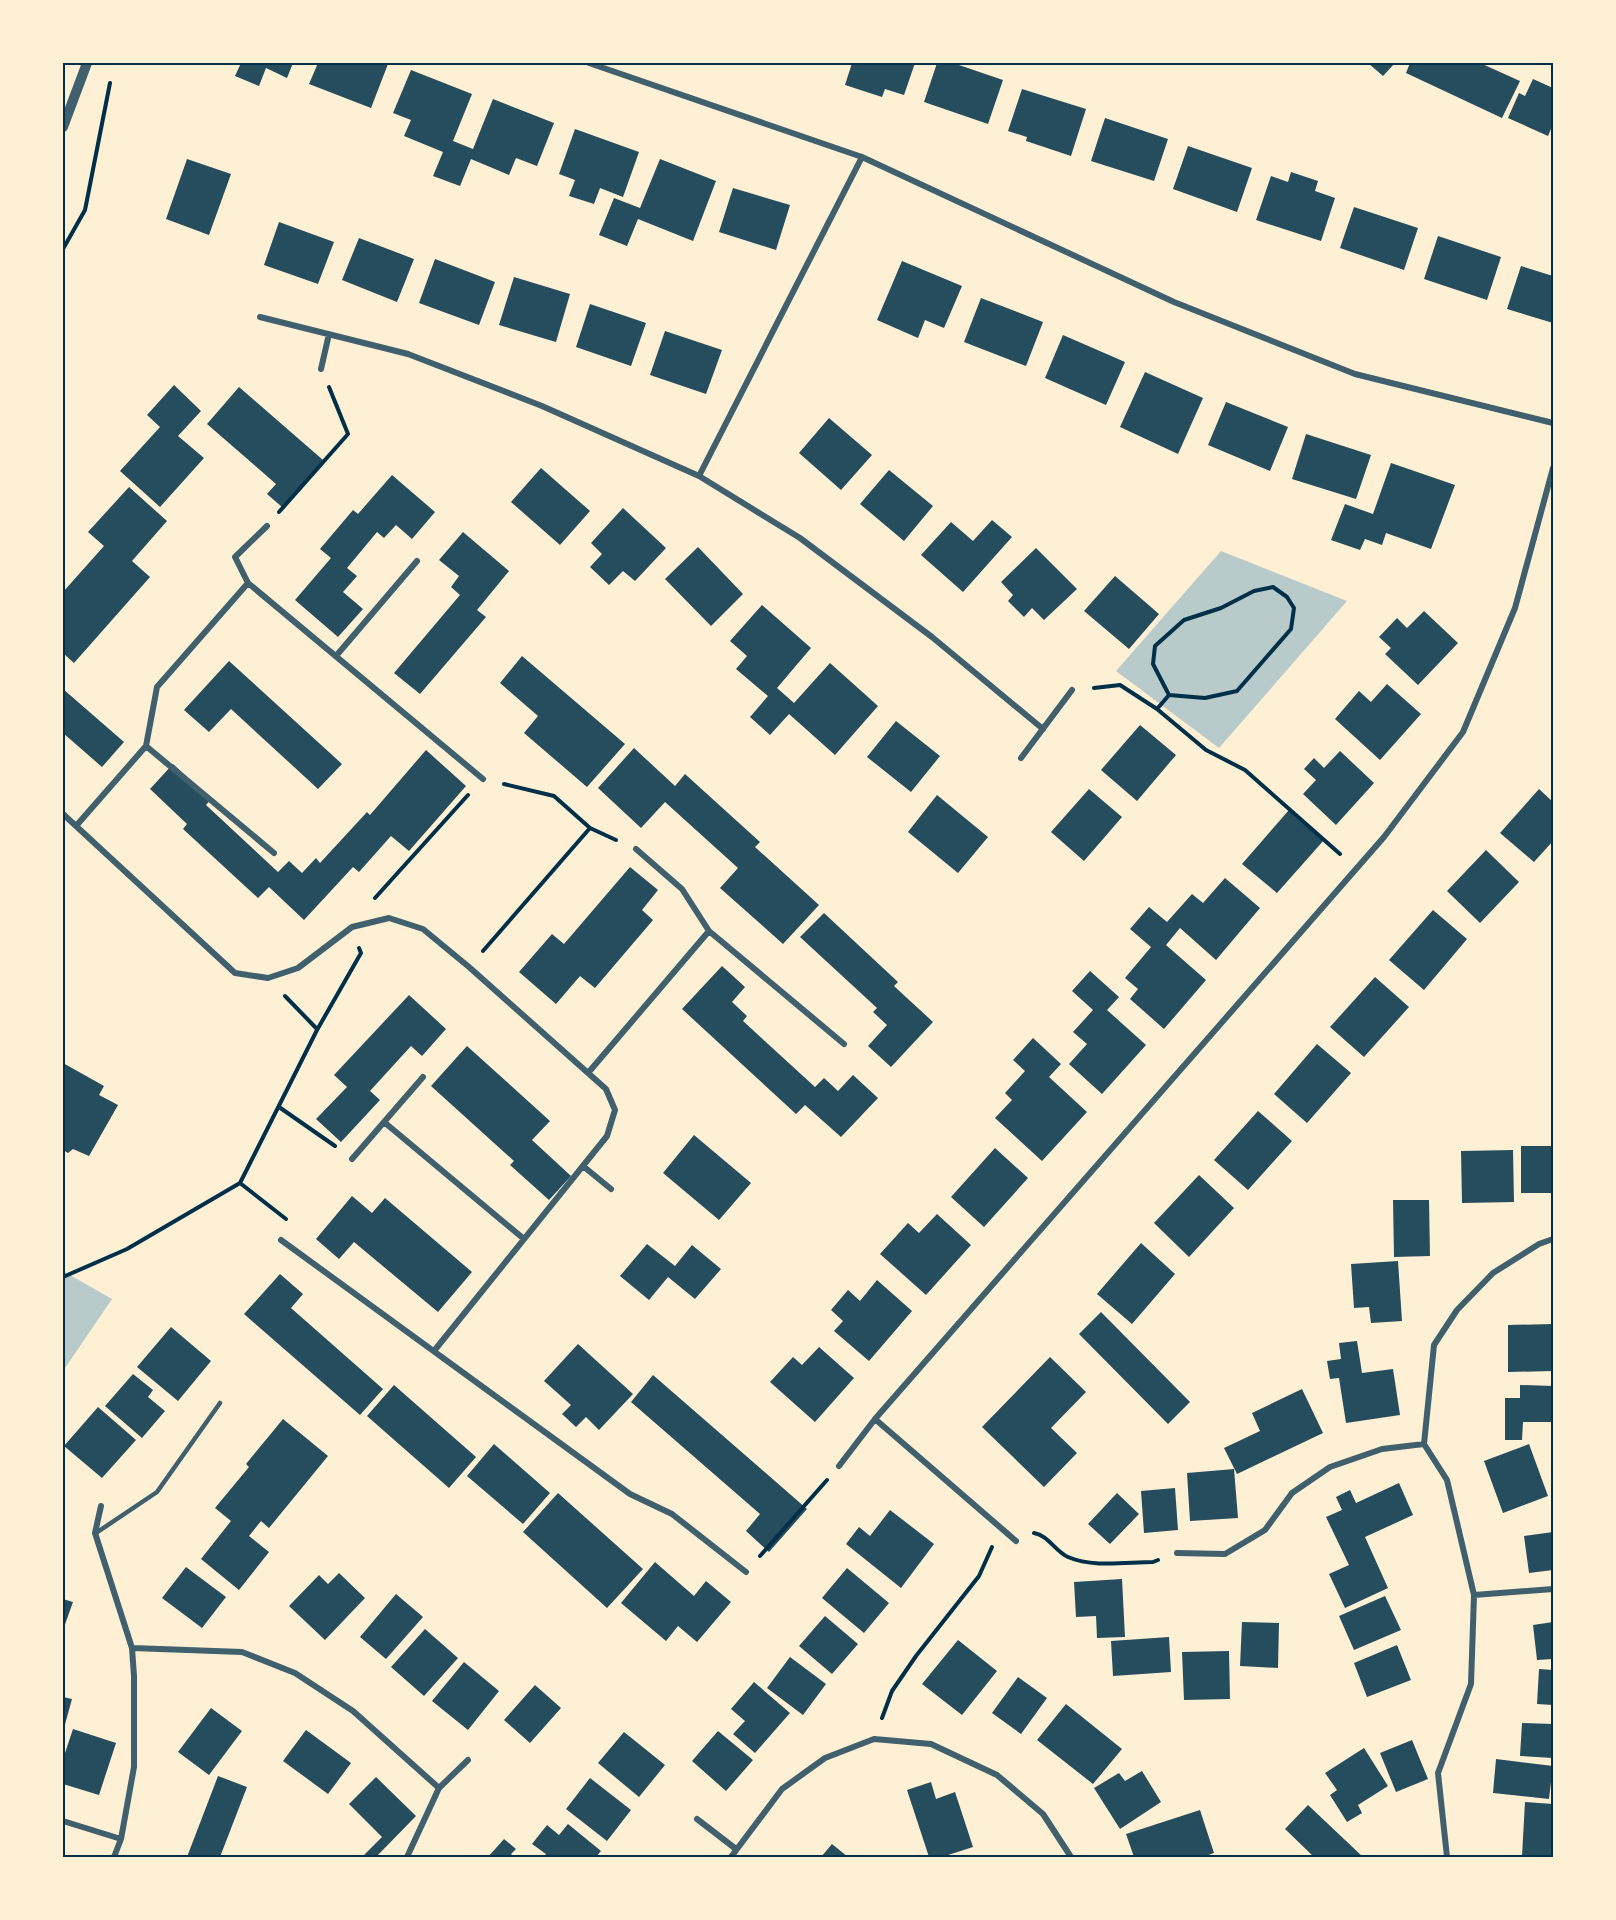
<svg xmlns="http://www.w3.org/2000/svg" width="1616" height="1920" viewBox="0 0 1616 1920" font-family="'Work Sans',sans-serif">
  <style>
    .green { fill: #b9caca }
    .building { fill: #264d5e }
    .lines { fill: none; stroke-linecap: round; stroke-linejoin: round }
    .path { stroke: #003049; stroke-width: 4 }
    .service { stroke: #3f606c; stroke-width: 4.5 }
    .minor { stroke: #3f606c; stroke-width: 6 }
    .tertiary { stroke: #3f606c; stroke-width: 10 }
    .neatline { fill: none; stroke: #003049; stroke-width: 2 }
  </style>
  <rect width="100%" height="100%" fill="#fdf0d5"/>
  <path class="green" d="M1221,551L1347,601L1219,748L1116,671Z
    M63,1271L112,1299L63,1371Z"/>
  <path class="building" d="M241,63H293L287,78L266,68L259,86L235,76Z
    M318,63H386L388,64L371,108L309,84Z
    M852,63H915L904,95L885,89L882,97L845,85Z
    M937,63H953L1003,80L988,124L924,102Z
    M1368,63H1395L1383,76Z
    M1410,63H1480L1520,81L1502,118L1406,73Z
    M411,70L472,94L453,141L473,149L493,99L554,123L537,166L516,158L509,175L471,159L460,186L433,176L443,152L404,136L411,120L393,113Z
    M1533,79L1553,88V124L1548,136L1508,118L1519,93L1525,96Z
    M1022,89L1086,109L1071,156L1026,141L1027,137L1008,131Z
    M1105,118L1168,139L1154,181L1091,161Z
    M575,129L639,152L623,197L600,188L594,204L569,196L575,180L559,174Z
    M1188,146L1252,168L1237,212L1173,189Z
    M187,159L231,174L209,235L166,219Z
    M660,159L716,181L693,241L638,219L627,246L599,235L614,198L640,208Z
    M1291,172L1318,181L1315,191L1335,198L1321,241L1256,220L1271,176L1288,182Z
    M733,188L790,205L776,250L719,232Z
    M1354,207L1418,228L1404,270L1340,248Z
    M279,222L334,242L318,284L264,265Z
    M1438,236L1501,257L1487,300L1424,279Z
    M359,238L414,259L397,302L342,280Z
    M435,259L495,282L479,325L419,303Z
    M902,261L962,286L944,328L925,320L918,338L877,320Z
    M1521,266L1553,276V323L1507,309Z
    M514,277L570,294L556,342L499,325Z
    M981,298L1043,322L1026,366L964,342Z
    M590,304L646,323L631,366L576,347Z
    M665,331L722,350L706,394L650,375Z
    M1063,335L1125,362L1106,405L1045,378Z
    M1145,372L1203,398L1178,454L1120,427Z
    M174,385L201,411L178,436L204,458L160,507L120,471L160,427L147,415Z
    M239,387L323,460L282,507L267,494L276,484L207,424Z
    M1226,402L1288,427L1270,471L1208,445Z
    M829,418L872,455L841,490L799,453Z
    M1306,434L1371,455L1356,499L1292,479Z
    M1391,463L1455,485L1431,549L1386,533L1382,545L1365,539L1360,550L1331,540L1345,504L1373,514Z
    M541,468L590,511L560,545L511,502Z
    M889,470L933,506L904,541L860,504Z
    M392,475L435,512L412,539L396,525L384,538L377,532L347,568L357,576L343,592L363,609L338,637L295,600L331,558L320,549L353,510L358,514Z
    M129,487L167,521L132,561L150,577L74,663L63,653V592L104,546L88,532Z
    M623,508L666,548L635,581L623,571L609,585L590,567L602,554L591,543Z
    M992,520L1012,537L963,592L921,555L951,522L973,541Z
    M463,532L509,571L477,610L486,617L420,694L394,673L460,595L451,587L459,576L439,560Z
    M698,547L743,594L711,626L665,579Z
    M1036,548L1077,589L1044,620L1032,608L1024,617L1008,601L1013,595L1001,582Z
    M1115,576L1159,614L1129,649L1084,611Z
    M762,605L811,648L777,688L794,703L830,663L878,706L835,755L789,714L770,735L750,717L768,696L736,669L747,656L730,641Z
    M1424,611L1458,643L1418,685L1385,654L1391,648L1379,637L1397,618L1407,628Z
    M522,656L625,744L587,787L524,733L538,716L500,683Z
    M229,661L342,764L318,789L231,709L209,732L184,710Z
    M1387,684L1421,714L1380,760L1335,719L1359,691L1371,702Z
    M63,689L124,742L102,767L63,733Z
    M896,721L940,756L911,792L867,757Z
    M1140,725L1176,755L1137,801L1101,770Z
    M634,748L675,786L685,774L760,842L755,847L819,905L783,944L720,888L738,868L665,802L641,828L598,788Z
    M426,750L466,786L409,851L391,836L359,872L353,867L304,920L269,887L258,898L183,829L187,824L150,789L173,764L211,799L206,805L278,872L289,861L302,873L316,858L320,863L367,812L370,815Z
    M1340,751L1374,783L1336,825L1303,794L1316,780L1304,769L1314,758L1324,768Z
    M1089,789L1122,817L1084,861L1051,832Z
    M1539,789L1553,802V841L1534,862L1500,833Z
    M937,795L988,837L958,873L908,832Z
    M1289,810L1324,840L1277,893L1242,864Z
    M1486,850L1519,882L1480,923L1447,891Z
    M630,867L658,890L642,910L653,920L595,988L580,976L556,1004L519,972L552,934L564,944Z
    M1225,878L1260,908L1216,960L1180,928L1166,945L1206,980L1164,1029L1130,999L1138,989L1125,978L1151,947L1130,929L1149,907L1167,922L1192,894L1203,903Z
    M1433,910L1467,939L1424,990L1389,960Z
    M824,913L898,982L894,986L933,1022L891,1067L868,1046L887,1025L873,1012L877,1008L800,937Z
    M722,966L745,987L732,1002L747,1016L743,1021L815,1087L824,1078L838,1091L853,1075L878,1098L841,1137L805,1105L796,1114L682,1009Z
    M1090,971L1119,997L1107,1010L1146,1045L1102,1094L1069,1064L1087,1044L1073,1032L1093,1010L1072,991Z
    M1375,977L1409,1007L1364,1057L1330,1027Z
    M409,995L446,1029L422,1056L411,1046L370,1091L380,1100L341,1142L316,1119L347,1087L334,1075Z
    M1033,1038L1061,1064L1049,1077L1087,1112L1042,1161L995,1118L1012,1100L1005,1093L1025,1071L1013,1060Z
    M1317,1044L1351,1073L1307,1123L1274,1094Z
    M467,1046L550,1121L532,1140L571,1176L549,1200L510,1165L514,1161L431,1086Z
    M63,1063L104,1086L99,1095L118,1105L89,1156L73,1149L68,1153L63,1150Z
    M1258,1111L1292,1141L1248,1190L1214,1160Z
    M694,1135L751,1183L719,1220L663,1173Z
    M1521,1146H1553V1193H1521Z
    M995,1148L1028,1178L984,1227L951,1197Z
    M1513,1150L1514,1202L1462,1203L1461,1151Z
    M1199,1175L1234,1208L1189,1257L1154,1223Z
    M352,1196L372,1213L385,1198L472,1272L438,1312L354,1242L339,1259L316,1239Z
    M1393,1200H1429L1430,1256L1394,1257Z
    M937,1214L971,1245L926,1295L880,1254L908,1223L919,1233Z
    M1141,1243L1175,1274L1132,1324L1097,1294Z
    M647,1244L675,1266L692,1245L721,1269L695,1299L668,1277L649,1300L620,1276Z
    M1398,1261L1402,1321L1371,1323L1369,1307L1354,1308L1351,1264Z
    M280,1274L303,1294L291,1308L383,1389L360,1415L244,1314Z
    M877,1280L912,1311L869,1361L834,1331L843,1321L831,1310L848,1290L860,1301Z
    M1101,1312L1190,1402L1168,1424L1079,1334Z
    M1553,1324V1371L1508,1372V1325Z
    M171,1327L211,1361L178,1401L137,1367Z
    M1357,1341L1362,1373L1393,1369L1400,1415L1346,1423L1339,1378L1330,1379L1327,1361L1341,1359L1339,1343Z
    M578,1344L633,1394L599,1430L586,1417L576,1427L562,1414L571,1405L544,1381Z
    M819,1347L854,1378L815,1422L770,1382L793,1357L802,1365Z
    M1050,1357L1086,1392L1051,1428L1077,1453L1044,1487L982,1427Z
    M133,1374L153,1390L148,1397L165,1411L142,1438L105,1406Z
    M653,1375L807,1509L769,1552L746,1531L760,1514L631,1402Z
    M394,1385L476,1457L449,1488L367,1416Z
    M1520,1385L1553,1386V1422H1523L1522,1440H1505V1398H1520Z
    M1302,1389L1323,1433L1237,1474L1224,1448L1260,1431L1252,1413Z
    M98,1407L136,1440L102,1478L64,1446Z
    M283,1419L328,1456L269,1528L261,1521L249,1536L269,1552L239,1590L201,1559L231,1521L215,1508L249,1467L246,1464Z
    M494,1444L550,1493L523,1524L467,1476Z
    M1529,1444L1548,1496L1503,1513L1484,1461Z
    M1234,1469L1238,1518L1190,1521L1187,1473Z
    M1399,1483L1413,1515L1365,1537L1388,1588L1345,1608L1329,1574L1349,1565L1326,1517L1342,1510L1336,1497L1350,1490L1356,1503Z
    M1175,1488L1178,1530L1144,1533L1141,1491Z
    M558,1493L643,1569L607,1608L523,1532Z
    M1117,1493L1139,1514L1110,1544L1088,1524Z
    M890,1510L934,1544L901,1588L846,1544L859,1527L870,1536Z
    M1553,1532V1570L1529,1573L1524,1536Z
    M655,1562L694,1596L706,1581L731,1602L697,1642L678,1626L666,1641L621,1603Z
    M186,1567L226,1597L202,1628L162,1598Z
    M847,1568L889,1603L864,1633L822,1598Z
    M339,1573L365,1598L325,1640L289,1606L319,1575L328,1584Z
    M1122,1579L1125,1637L1097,1638L1096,1616L1076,1617L1074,1582Z
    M396,1594L423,1617L386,1659L360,1637Z
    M1385,1596L1401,1630L1354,1650L1339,1616Z
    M63,1599L73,1602L63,1630Z
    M825,1616L858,1644L832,1674L799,1646Z
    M1242,1622L1279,1623L1278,1668L1240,1666Z
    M1553,1622V1659L1537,1660L1533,1625Z
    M425,1629L458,1658L424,1696L391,1667Z
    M1169,1637L1171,1672L1113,1676L1111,1641Z
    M958,1640L997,1671L962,1715L922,1684Z
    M1397,1645L1411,1680L1367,1697L1354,1663Z
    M1229,1651L1230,1699L1184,1700L1182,1652Z
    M790,1657L826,1684L803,1715L767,1688Z
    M464,1662L499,1691L468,1730L432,1701Z
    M1539,1669L1553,1670V1705L1537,1704Z
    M1018,1677L1047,1698L1021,1734L992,1713Z
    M754,1682L790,1713L755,1753L733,1734L745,1721L731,1709Z
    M535,1685L561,1708L530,1743L504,1720Z
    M63,1697L72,1699L64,1728H63Z
    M1066,1704L1122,1749L1093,1784L1037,1740Z
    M211,1708L242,1731L209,1775L178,1752Z
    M1522,1723L1553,1724V1758L1520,1756Z
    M73,1729L116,1743L99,1795L63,1784V1759Z
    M306,1730L351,1763L328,1794L283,1761Z
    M718,1731L753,1760L726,1791L692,1761Z
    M624,1732L665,1765L639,1797L598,1763Z
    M1412,1740L1428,1779L1396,1792L1380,1753Z
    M1364,1748L1388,1786L1358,1805L1362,1813L1347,1822L1330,1795L1337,1790L1325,1773Z
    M1496,1759L1553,1766L1549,1799L1493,1793Z
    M1142,1771L1161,1802L1120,1829L1094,1788L1119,1773L1125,1781Z
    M218,1776L247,1787L220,1857H187Z
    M376,1777L416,1816L376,1857H362L382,1837L349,1804Z
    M590,1778L631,1810L607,1841L566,1809Z
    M931,1782L936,1799L955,1792L973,1847L942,1857H929L907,1790Z
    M1525,1802L1553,1804V1857L1522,1856Z
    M1308,1805L1363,1857H1314L1285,1829Z
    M1200,1810L1214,1853L1203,1857H1134L1126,1834Z
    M568,1824L601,1851L596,1857H544L546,1854L532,1844L547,1825L559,1835Z
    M504,1839L516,1849L511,1854L514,1857H488Z
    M832,1844L848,1857H821Z"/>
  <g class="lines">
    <path class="path" d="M63,249L85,210L110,83
      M279,512L348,434L329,387
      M1094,688L1120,685L1157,709L1206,750L1245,770L1340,854
      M1157,709L1169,695L1205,698L1237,691L1291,629L1294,608L1287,597L1273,587L1254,591L1221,608L1184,620L1155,646L1153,664L1169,695
      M590,828L616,840
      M375,898L468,795
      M483,951L590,828L554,796L504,784
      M285,996L317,1029
      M279,1107L335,1146
      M240,1183L286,1219
      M63,1277L127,1249L240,1183L317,1030L361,953L359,948
      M1034,1533C1048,1535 1055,1551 1068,1557C1093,1568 1127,1562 1153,1562L1158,1560
      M760,1556L827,1480
      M882,1718L892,1691L916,1656L979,1576L992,1547"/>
    <path class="service" d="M96,1533L157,1492L220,1403"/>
    <path class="minor" d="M589,63L862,157L1174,302L1355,374L1553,423
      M260,317L408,354L542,406L699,476L800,538L932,637L1043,729
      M321,369L329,334
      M699,476L862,157
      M267,526L235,557L248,583L483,779
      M336,656L417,561
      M146,746L274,853
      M1021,758L1072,690
      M63,814L235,973L268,978L298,968L352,927L389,918L423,929L469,967L606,1089L615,1110L607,1136L434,1351
      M76,826L146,746L157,687L248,583
      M636,849L682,889L709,931L844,1044
      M588,1073L709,931
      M384,1122L524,1239
      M352,1159L423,1077
      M583,1166L611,1189
      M281,1240L630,1494L672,1514L746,1572
      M875,1419L1016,1541
      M839,1466L875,1419L1384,837L1463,732L1515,608L1553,468
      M101,1506L95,1533L132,1648L134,1676V1767L121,1839L114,1857
      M1177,1553L1225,1554L1265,1530L1292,1493L1330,1467L1382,1449L1424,1444
      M1474,1595L1553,1589
      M132,1648L242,1652L295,1673L353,1711L439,1788
      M697,1819L736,1849
      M63,1821L121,1839
      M407,1857L439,1788L468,1760
      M731,1857L782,1789L825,1758L874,1739L931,1744L997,1775L1043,1814L1071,1857
      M1447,1857L1438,1773L1471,1684L1474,1595L1447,1480L1424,1444L1434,1345L1457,1310L1493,1273L1539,1244L1553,1239"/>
    <path class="tertiary" d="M63,127L87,63"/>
  </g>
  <rect width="1616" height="1920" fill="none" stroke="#fdf0d5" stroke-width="129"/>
  <rect x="64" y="64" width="1488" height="1792" class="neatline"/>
</svg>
